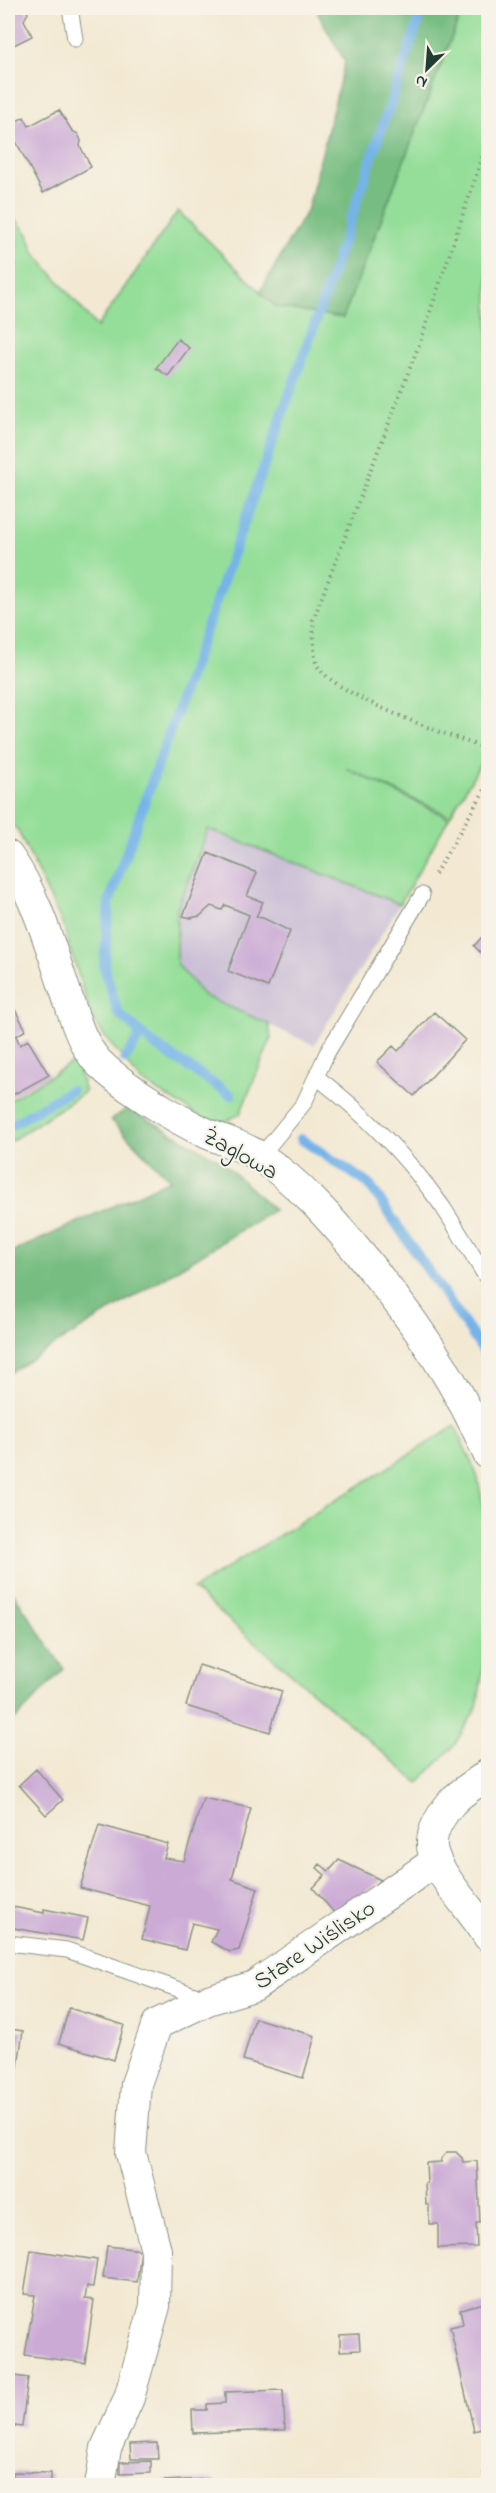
<svg xmlns="http://www.w3.org/2000/svg" width="496" height="2493" viewBox="0 0 496 2493" font-family="'Indie Flower',sans-serif">
  <style>
    .industrial { fill: #cabfd6 }
    .green { fill: #94de99; stroke: #5a8e66; stroke-width: 1.5 }
    .forest { fill: #77bd81; stroke: #4b7d5a; stroke-width: 1.5 }
    .lines { fill: none; stroke-linecap: round; stroke-linejoin: round }
    .stream { stroke: #75b3e8; stroke-width: 10 }
    .building { fill: #cbaad6 }
    .lane-casing { stroke: #899384; stroke-width: 17 }
    .street-casing { stroke: #899384; stroke-width: 32 }
    .path { stroke: #899384; stroke-width: 4; stroke-dasharray: 1.5 4.5; stroke-linecap: butt }
    .lane { stroke: #fff; stroke-width: 15 }
    .street { stroke: #fff; stroke-width: 30 }
    .labels { text-anchor: middle; stroke-width: 4.5; stroke-linejoin: round; paint-order: stroke }
    .street-label { font-size: 24px; fill: #1f3d34; stroke: #f7f3e8 }
  </style>
  <rect width="100%" height="100%" fill="#f7f3e8"/>
  <filter id="ink" filterUnits="userSpaceOnUse"><feTurbulence type="fractalNoise" baseFrequency=".0167" numOctaves="2"/><feDisplacementMap in="SourceGraphic" scale="12" xChannelSelector="R" yChannelSelector="G"/><feConvolveMatrix kernelMatrix="1 2 1 2 8 2 1 2 1" color-interpolation-filters="sRGB"/></filter>
  <filter id="wash" filterUnits="userSpaceOnUse"><feTurbulence type="fractalNoise" baseFrequency=".008" numOctaves="4" result="noise"/><feDisplacementMap in="SourceGraphic" scale="24" xChannelSelector="R" yChannelSelector="G"/><feGaussianBlur stdDeviation="1.35" result="paint"/><feColorMatrix in="noise" values="0 0 0 0 0 0 0 0 0 0 0 0 0 0 0 0 0 1.4 0 .05"/><feComposite in="paint" operator="in"/></filter>
  <g filter="url(#wash)">
    <rect width="100%" height="100%" fill="#f3e9d3"/>
    <path class="industrial" d="M208,829L400,904L314,1045L204,996L177,964V909Z"/>
    <path class="green" d="M463,8H488V751L450,816L346,768L449,818L400,904L208,829L177,909V964L204,996L269,1024L271,1039L240,1114L224,1122L211,1123L141,1081L105,1037L91,1016L63,925L17,829L8,822V210L28,234L34,252L97,327L178,211L276,307L343,318Z
      M75,1061L85,1092L8,1143V1101Z
      M455,1426L477,1475L488,1530V1637L477,1707L454,1746L418,1783L193,1589Z"/>
    <path class="forest" d="M319,8H463L343,318L276,307L260,292L308,208L345,62L316,10Z
      M128,1108L220,1160L274,1210L8,1374V1254L170,1180L111,1120Z
      M8,1585L64,1669L8,1727Z"/>
    <g class="lines">
      <path class="stream" d="M125,1059L141,1034
        M231,1095L153,1044L118,1013L104,967L109,902L323,300L423,8
        M8,1127L71,1090
        M301,1139L369,1184L488,1358"/>
    </g>
    <g id="blocks">
      <path class="building" d="M8,8H25L28,13L24,20L32,36L8,48Z
        M59,110L72,131L78,134L81,141L80,146L91,167L43,193L8,126L24,117L29,126Z
        M8,257L15,264L8,272Z
        M178,339L189,348L168,376L156,368Z
        M208,853L257,873L247,896L263,902L256,917L263,918L290,931L268,987L228,971L249,915L225,905L222,910L211,906L200,916L191,918L183,916Z
        M488,930V960L474,946Z
        M8,997L26,1030L16,1036L20,1045L28,1040L49,1075L9,1097L8,1094Z
        M434,1012L465,1040L414,1096L377,1062L393,1046L398,1051Z
        M199,1665L282,1691L270,1732L186,1706Z
        M36,1769L63,1800L46,1815L19,1785Z
        M203,1798L251,1808L232,1879L258,1888L239,1950L230,1952L211,1942L217,1929L192,1923L185,1950L142,1939L150,1906L80,1888L99,1825L168,1844L164,1858L184,1861Z
        M339,1860L381,1880L337,1916L313,1888L325,1875L317,1868L320,1864L329,1871Z
        M8,1906L44,1913V1909L88,1918L83,1940L8,1927Z
        M69,2008L124,2025L114,2060L59,2043Z
        M255,2018L315,2036L303,2078L243,2060Z
        M10,2029L23,2031L16,2080L8,2079Z
        M447,2152H456L462,2158L463,2162L477,2161L480,2223H476L477,2247L438,2248V2224H429V2205H426L425,2183H427L426,2163L441,2162V2159Z
        M107,2246L141,2250L137,2282L103,2278Z
        M31,2250L97,2260L93,2287L87,2286L85,2299L94,2300L85,2363L25,2355L35,2295L24,2294Z
        M488,2302V2427L474,2431L450,2327L463,2324L460,2309Z
        M359,2334L360,2350L340,2351V2335Z
        M8,2375L28,2378L22,2427L8,2425Z
        M283,2390L285,2430L193,2433L192,2410H207V2404L225,2403V2392Z
        M157,2443L158,2459H131L130,2444Z
        M151,2461V2473L120,2474V2462Z
        M488,2471V2486H486L483,2473Z
        M13,2472L51,2473V2486H12Z
        M214,2479L215,2486H122L123,2482L163,2483V2481Z"/>
    </g>
  </g>
  <g filter="url(#ink)">
    <use href="#blocks" fill-opacity="0" stroke="#899384" stroke-width="1.5"/>
    <g class="lines">
      <g class="lane-casing">
        <path id="lane" d="M70,8L75,39
          M318,1078C365,1114 407,1157 442,1206C458,1230 473,1256 488,1280
          M260,1157L304,1103L327,1053L422,895
          M8,1943L67,1950L206,1999"/>
      </g>
      <g class="street-casing">
        <path id="street" d="M8,856C37,897 50,946 66,993C74,1016 81,1044 98,1062C119,1084 176,1119 204,1132C223,1141 244,1146 262,1158C299,1183 330,1218 359,1253C410,1314 457,1380 488,1454
          M488,1774C477,1783 462,1791 452,1802C441,1815 428,1834 433,1852C439,1877 474,1912 488,1936
          M100,2486L106,2448L129,2398L155,2306L156,2250L131,2153L136,2084L157,2024L208,2000L254,1986L436,1861"/>
      </g>
      <path class="path" d="M488,140L420,342L313,620C314,630 313,657 317,665C334,696 453,737 488,749
        M435,874L488,784"/>
      <use href="#lane" class="lane"/>
      <use href="#street" class="street"/>
    </g>
  </g>
  <g class="labels">
    <g class="street-label">
      <text transform="translate(241 1153) rotate(29)" y="8">Żaglowa</text>
      <text transform="translate(314 1944) rotate(-34)" y="8">Stare Wiślisko</text>
    </g>
  </g>
  <rect width="496" height="2493" fill="none" stroke="#f7f3e8" stroke-width="30"/>
  <g transform="translate(427 69) rotate(205)" stroke="#f7f3e8" stroke-width="4.5" paint-order="stroke">
  <path d="M0-4.5L10 22L0 15L-10 22Z" fill="#1f3d34"/>
  <text y="-9" font-size="16" font-weight="bold" text-anchor="middle" fill="#1f3d34">N</text>
  </g>
</svg>
